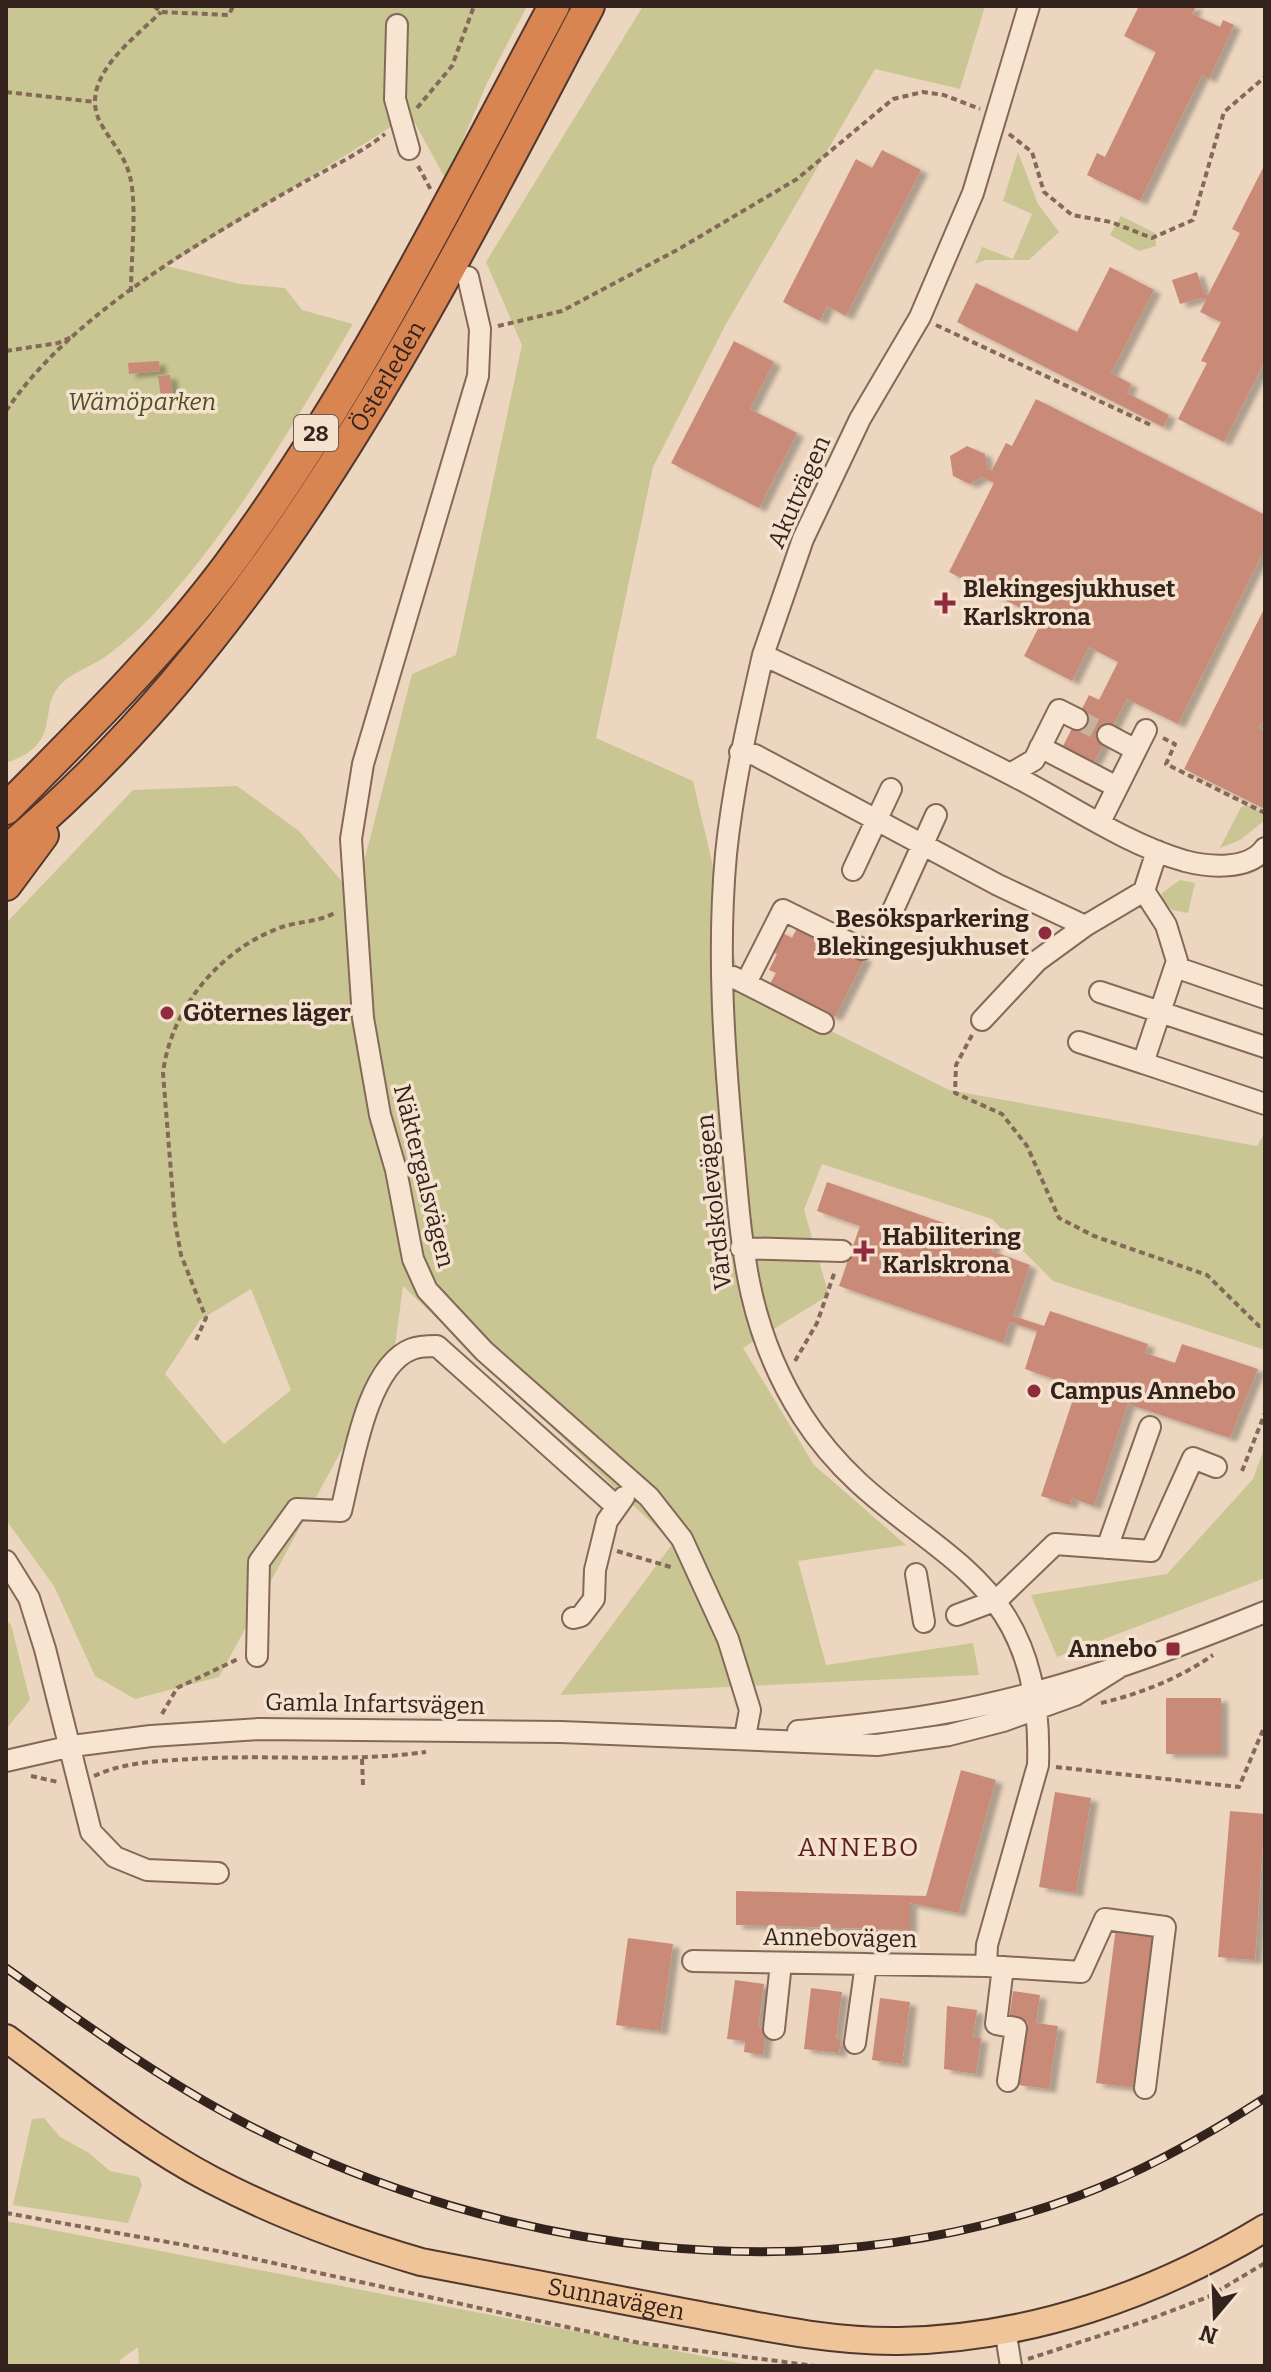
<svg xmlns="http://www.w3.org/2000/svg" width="1271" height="2372" viewBox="0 0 1271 2372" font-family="Bitter,serif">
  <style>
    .green { fill: #c9c694; fill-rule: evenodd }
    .building { fill: #c98a77; filter: url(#shadow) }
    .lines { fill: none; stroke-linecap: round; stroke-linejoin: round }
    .minor-tunnel { stroke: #c7b29f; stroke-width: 20; stroke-dasharray: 20 10; stroke-linecap: butt }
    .minor-casing { stroke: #846858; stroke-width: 24 }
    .major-casing { stroke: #51372d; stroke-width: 30 }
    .highway-casing { stroke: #51372d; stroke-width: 34 }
    .path { stroke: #846858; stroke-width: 4; stroke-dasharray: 6 4; stroke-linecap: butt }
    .minor { stroke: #f7e5d2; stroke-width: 20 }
    .major { stroke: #efc498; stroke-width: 26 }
    .highway { stroke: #d98552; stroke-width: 30 }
    .rail-casing { stroke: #34231c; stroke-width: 9 }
    .rail { stroke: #f4e2cf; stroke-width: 6; stroke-dasharray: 18; stroke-linecap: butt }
    .poi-dot { fill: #902b3e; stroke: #f4e2cf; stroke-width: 3 }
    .labels { text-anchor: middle; stroke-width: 7; stroke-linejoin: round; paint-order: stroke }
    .shield { fill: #f4e2cf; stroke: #6e5c52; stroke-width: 2 }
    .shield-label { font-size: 22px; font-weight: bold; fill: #34231c }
    .street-label { font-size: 24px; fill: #34231c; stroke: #f4e2cf }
    .park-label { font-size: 24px; font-style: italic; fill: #4c5024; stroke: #f4e2cf }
    .poi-label { font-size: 24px; font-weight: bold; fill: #34231c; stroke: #f4e2cf; text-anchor: start }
    .neighbourhood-label { font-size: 26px; letter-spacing: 2px; fill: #5f1f1d; stroke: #f4e2cf }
  </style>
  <defs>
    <filter id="shadow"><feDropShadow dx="7" dy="4" stdDeviation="2" flood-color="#0004"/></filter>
  </defs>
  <rect width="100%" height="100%" fill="#ecd6c0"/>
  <path class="green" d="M6,6H527L487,83L446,180L415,123L399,122L167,266L240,284L285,288L302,310L353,324C291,427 226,543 140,628C129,638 115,650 102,659C89,667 72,673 61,684C36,710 65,743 6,763Z
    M643,6H985L960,89L875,69L726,324L653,467L596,738L693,781L741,986L949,1090L1257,1146L1265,1132V1350L1053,1281L992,1219L822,1164L804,1210L829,1295L743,1348L814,1465L906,1545L798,1561L826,1665L973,1643L979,1675L560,1695L673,1543L403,1286L394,1353L219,1677L135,1699L95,1676L54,1586L6,1520V923L133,790L237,786L299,831L355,897L412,674L456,655L522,345L486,262ZM251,1289L291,1390L224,1444L165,1374L200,1320Z
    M1018,152L1038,204L1059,232L1029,260H986L975,264L982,247L1013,259L1032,214L1003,201Z
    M1121,216L1155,233L1156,246L1139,251L1110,235Z
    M1247,805L1265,813V820L1240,840L1220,848L1241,807Z
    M1180,880L1195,883L1188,913L1173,910L1161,901L1162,893Z
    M1265,1446V1578L1057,1657L1031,1595L1167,1574L1253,1479Z
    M6,1620L11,1625L30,1700L6,1729Z
    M44,2118L60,2137L89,2153L110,2171L139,2177L142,2185L128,2223L13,2205L32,2119Z
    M6,2221L754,2366H139L138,2347L120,2360V2366H6Z"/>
  <path class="building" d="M1139,6H1196L1192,14L1220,27L1223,20L1234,25L1209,79L1202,75L1140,201L1087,175L1097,153L1105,157L1156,52L1124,36Z
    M882,150L921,170L846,316L827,306L820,321L783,302L856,159L872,168Z
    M1265,164V361L1224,442L1178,419L1207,363L1201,361L1221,322L1200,312L1206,300L1201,298L1180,304L1172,280L1197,272L1204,293L1208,295L1240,233L1232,229Z
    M1110,267L1154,290L1111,373L1131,384L1127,393L1169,415L1163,427L957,322L976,283L1077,332Z
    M734,341L774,362L750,409L797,433L759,508L671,463Z
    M159,361L160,371L129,374L128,363Z
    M170,375L174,402L162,403L158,376Z
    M1036,399L1265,515V548L1178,724L1127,699L1093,764L1062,748L1089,695L1099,700L1118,662L1089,647L1072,681L1024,656L1043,619L949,572L994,483L982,477L970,484L953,476L950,456L967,446L985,454L987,468L992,470L1006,443L1012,446Z
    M1265,607V717L1259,728L1265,731V809L1184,769Z
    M800,922L865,958L835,1017L768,987L776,973L769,970L777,954L769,950L779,931L792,938Z
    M827,1182L995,1241L992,1251L1030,1265L1013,1316L1044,1326L1050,1311L1148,1344L1145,1353L1175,1363L1182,1344L1258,1369L1230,1438L1128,1404L1094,1506L1072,1498L1070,1505L1041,1496L1077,1387L1025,1369L1037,1331L1010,1322L1003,1343L839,1286L860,1226L817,1211Z
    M1166,1698H1221V1754H1166Z
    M961,1770L996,1780L959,1913L910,1903V1930L736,1925V1891L926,1896Z
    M1055,1792L1091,1798L1076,1893L1039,1887Z
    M1230,1811L1265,1814L1255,1960L1218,1957Z
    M1116,1927L1154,1931L1135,2088L1096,2083Z
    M628,1938L673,1944L661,2031L616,2025Z
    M735,1980L764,1984L758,2027L766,2029L763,2055L744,2052L745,2041L727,2039Z
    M811,1988L842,1992L836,2038L841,2039L839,2053L804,2049Z
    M1013,1991L1040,1995L1036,2023L1058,2026L1049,2089L1018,2085L1028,2022L1009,2019Z
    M880,1998L910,2002L902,2064L872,2060Z
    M947,2006L977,2010L973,2037L981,2038L976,2074L944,2069Z"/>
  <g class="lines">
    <path class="minor-tunnel" d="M1077,719L1108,735"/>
    <g class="minor-casing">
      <path id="minor" d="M1029,6L973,193L920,317L860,419L803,539L763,655C848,695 933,734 1016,777C1070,805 1126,844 1185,861C1208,867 1249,871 1265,848
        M397,25L395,99L409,149
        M468,277L480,329L478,376L363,764L351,839L363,1018L380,1115L396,1170L413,1259L427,1290L484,1351L649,1497L682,1539L728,1639L750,1710L745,1737
        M763,655C748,721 733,786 726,854C717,952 724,1050 733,1148C742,1248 746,1328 803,1417C896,1561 1045,1546 1038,1765L987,1945L986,1966
        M1108,735L1136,750
        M1040,747L1117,787
        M740,752L755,755L998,885L1085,926
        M1010,774L1034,760L1059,710L1077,719
        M1100,822L1146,730
        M853,870L891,789
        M1144,891L1166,925L1177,961L1143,1063L1265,1104
        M1144,891L1157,851
        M893,910L936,815
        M1175,967L1265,998
        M733,977L823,1023
        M746,983L783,910L862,949
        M1100,992L1265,1047
        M982,1020L1037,961L1085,926L1144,891
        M1079,1042L1143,1063
        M741,1248L842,1251
        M1107,1548L1150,1427
        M6,1561L29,1598L45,1649L91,1832L115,1857L147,1870L218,1873
        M916,1574L924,1622
        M957,1615L997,1600L1055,1544L1151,1551L1193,1458L1216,1467
        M573,1618L581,1616L594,1599L595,1570L607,1521L624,1497
        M257,1656L259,1562L297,1509L341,1511C352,1468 366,1366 412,1349C419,1346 430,1346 437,1346L616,1506
        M798,1731C847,1726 896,1722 944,1713C1055,1693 1161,1654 1265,1612
        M6,1761L72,1746L151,1736L259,1729L561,1732L877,1745L949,1735L1003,1721L1075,1695L1118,1668
        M693,1961L986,1966L1081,1972L1105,1919L1165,1927L1145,2088
        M1003,1967L996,2024L1016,2028L1008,2081
        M774,2029L781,1963
        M855,2043L866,1964
        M1005,2329L1011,2366"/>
    </g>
    <g class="major-casing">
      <g id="major">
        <path id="s1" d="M6,2038C72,2086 139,2142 212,2180C279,2215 349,2241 421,2262C509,2279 596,2295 683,2312C754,2325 827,2342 899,2341C1029,2339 1155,2295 1265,2228"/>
      </g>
    </g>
    <g class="highway-casing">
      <g id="highway">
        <path d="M6,809C83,731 161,655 227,567C356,393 452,196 554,6"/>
        <path id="s2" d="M6,851C274,627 429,309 589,6"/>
        <path d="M6,885L43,835"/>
      </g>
    </g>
    <path class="path" d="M154,6L161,12L229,15L233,6
      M6,92L95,102
      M417,108L452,66L474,6
      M1009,134L1032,152L1044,192L1072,215L1111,222L1152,238L1193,220L1224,112L1265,77
      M418,166L431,190
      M131,292C131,258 136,221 132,187C128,157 113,146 100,122C78,78 134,39 161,12
      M936,325L1153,426
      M498,326L562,311L677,250L797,179L893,99L923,92L944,95L980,109
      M6,351L58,343L74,336
      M6,411C69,317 193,246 290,190C323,171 355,157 385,134
      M1163,738L1175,744L1166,764L1265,813
      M972,1035L956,1065L955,1093L1002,1114L1027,1146L1059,1218L1094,1236L1207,1275L1259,1326H1265
      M196,1340L206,1318L181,1255L175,1222L163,1073C171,1008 220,949 282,927C299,921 321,922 336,912
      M795,1361L817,1323L835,1271
      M1242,1471L1265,1413
      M617,1551L674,1568
      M1101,1703C1140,1694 1180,1678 1213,1655
      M377,1709C416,1696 445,1701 484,1710
      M162,1714L177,1688L238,1659
      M362,1759L363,1785
      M1056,1767L1239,1787L1265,1725
      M31,1776L58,1782
      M94,1776C124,1762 158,1761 191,1759C270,1754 348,1763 426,1752
      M6,2213L223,2252L640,2343L815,2366
      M1028,2359L1142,2322L1208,2297L1265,2263"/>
    <use href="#minor" class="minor"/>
    <use href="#major" class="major"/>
    <use href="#highway" class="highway"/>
    <g class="rail-casing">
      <path id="rail" d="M6,1968C85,2024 165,2083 252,2127C504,2254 809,2296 1078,2196C1145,2171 1206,2136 1265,2098"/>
    </g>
    <use href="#rail" class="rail"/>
  </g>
  <g class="poi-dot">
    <path d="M941 591h8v8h8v8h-8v8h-8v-8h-8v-8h8z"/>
    <circle cx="1045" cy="933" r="8"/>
    <circle cx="167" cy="1013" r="8"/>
    <path d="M860 1239h8v8h8v8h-8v8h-8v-8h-8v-8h8z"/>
    <circle cx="1034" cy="1391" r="8"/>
    <rect x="1165" y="1641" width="16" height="16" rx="4"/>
  </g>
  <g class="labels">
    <rect class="shield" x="294" y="415" width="44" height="36" rx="6"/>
    <g class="shield-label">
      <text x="316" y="441">28</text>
    </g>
    <g class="street-label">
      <text dy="8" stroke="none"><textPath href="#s2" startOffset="612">Österleden</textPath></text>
      <text transform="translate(799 492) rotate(-66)" y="8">Akutvägen</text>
      <text transform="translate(424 1176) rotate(76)" y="8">Näktergalsvägen</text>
      <text transform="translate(714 1202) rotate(-96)" y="8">Vårdskolevägen</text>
      <text transform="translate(375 1704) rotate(1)" y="8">Gamla Infartsvägen</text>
      <text transform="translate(840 1938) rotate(1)" y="8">Annebovägen</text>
      <text dy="8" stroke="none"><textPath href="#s1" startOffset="674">Sunnavägen</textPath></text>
    </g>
    <g class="park-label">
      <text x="142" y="410">Wämöparken</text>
    </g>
    <g class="poi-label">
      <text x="963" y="597">Blekingesjukhuset<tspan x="963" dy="28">Karlskrona</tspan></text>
      <text x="1029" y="927" text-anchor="end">Besöksparkering<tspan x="1029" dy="28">Blekingesjukhuset</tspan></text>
      <text x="183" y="1021">Göternes läger</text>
      <text x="882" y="1245">Habilitering<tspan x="882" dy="28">Karlskrona</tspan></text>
      <text x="1050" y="1399">Campus Annebo</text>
      <text x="1157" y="1657" text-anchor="end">Annebo</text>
    </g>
    <g class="neighbourhood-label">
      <text x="859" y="1856">ANNEBO</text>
    </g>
  </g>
  <rect width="1271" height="2372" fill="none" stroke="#34231c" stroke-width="16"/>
  <g transform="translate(1215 2316) rotate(199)" stroke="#f4e2cf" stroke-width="6" paint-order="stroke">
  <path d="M0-6L14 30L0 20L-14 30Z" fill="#34231c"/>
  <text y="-12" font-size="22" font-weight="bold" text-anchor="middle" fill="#34231c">N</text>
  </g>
</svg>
